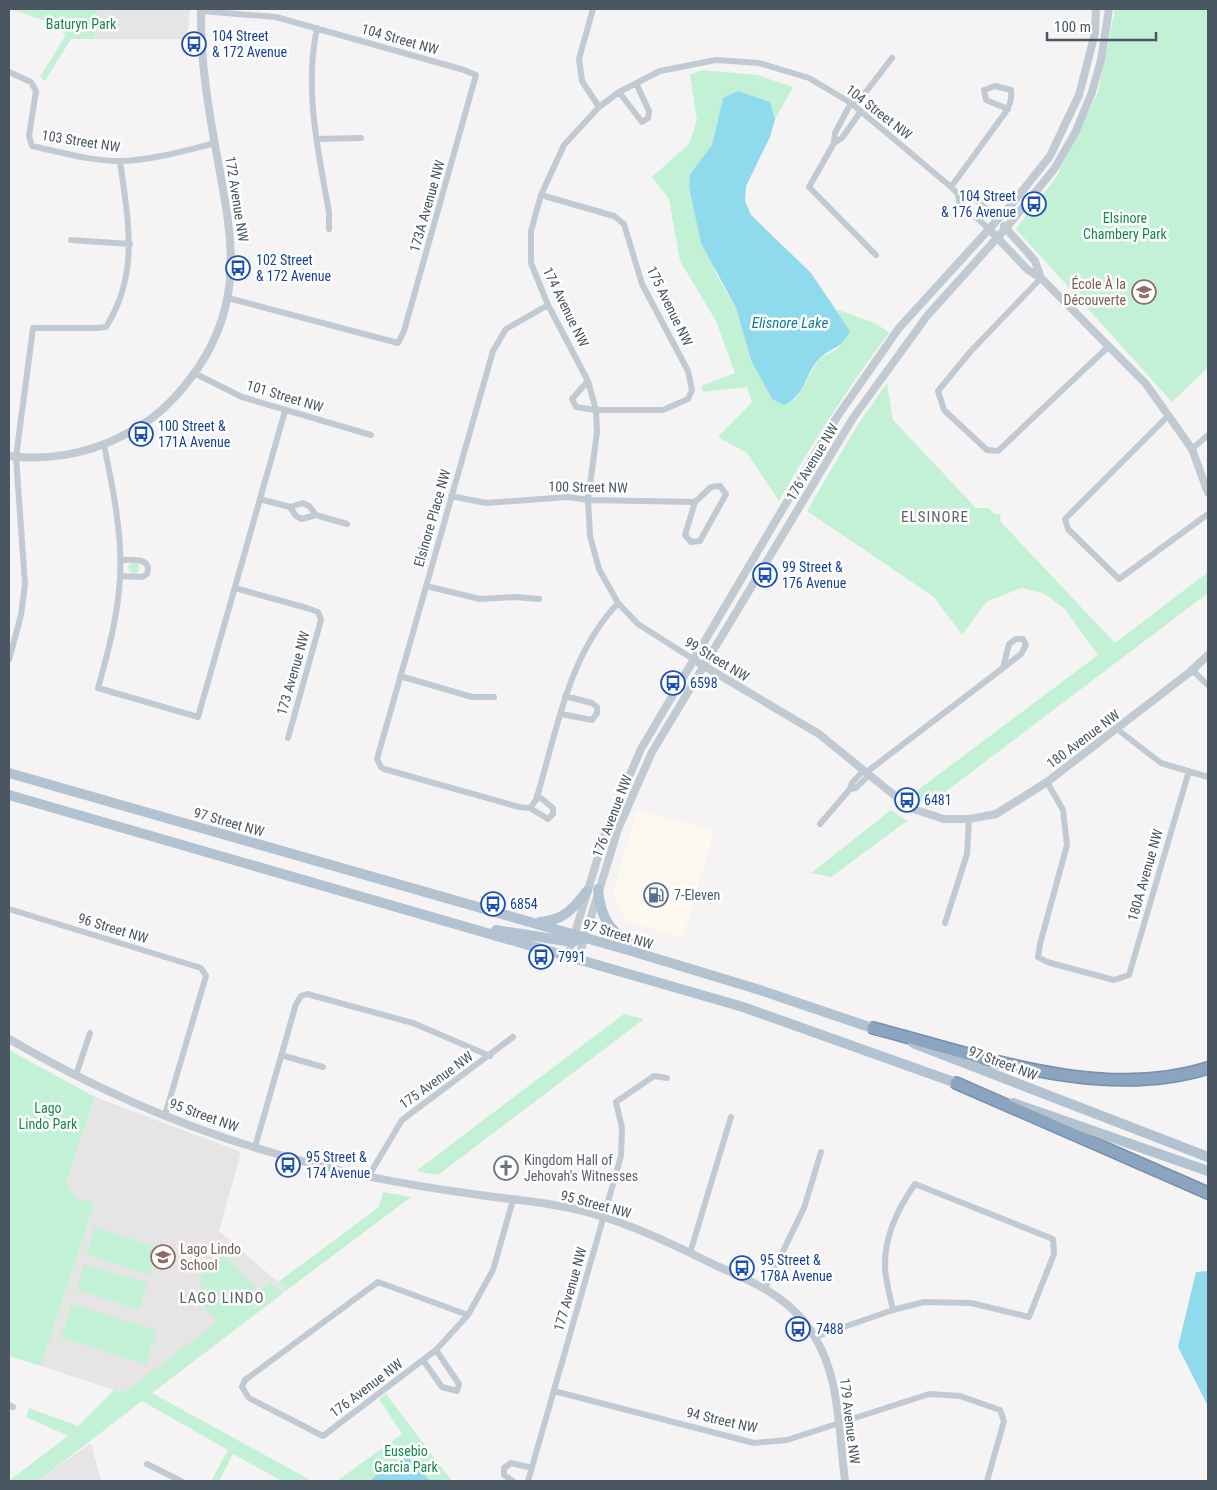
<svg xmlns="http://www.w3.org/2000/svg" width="1217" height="1490" viewBox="0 0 1217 1490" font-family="'Roboto Condensed',sans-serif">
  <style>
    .commercial { fill: #fdf9ef }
    .education { fill: #e6e4e5 }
    .green { fill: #c3f1d5 }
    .water { fill: #90daee }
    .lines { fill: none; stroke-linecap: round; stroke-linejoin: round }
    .motorway-casing { stroke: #7690ad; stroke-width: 14 }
    .minor { stroke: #c1cad2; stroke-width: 6 }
    .tertiary { stroke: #c1cad2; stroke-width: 8 }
    .primary { stroke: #b3c2d1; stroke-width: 10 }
    .motorway { stroke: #8ba5c1; stroke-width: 11 }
    .labels { text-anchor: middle; stroke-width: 5; stroke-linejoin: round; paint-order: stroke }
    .park-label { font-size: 14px; fill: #17864f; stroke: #fff }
    .transit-label { font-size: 14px; fill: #164399; stroke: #fff; text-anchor: start }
    .street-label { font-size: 14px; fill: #4a5661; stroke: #fff }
    .education-label { font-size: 14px; fill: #785e54; stroke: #fff; text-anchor: end }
    .service-label { font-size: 14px; fill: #4e5e75; stroke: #fff; text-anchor: start }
    .worship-label { font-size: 14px; fill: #5b616d; stroke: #fff; text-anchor: start }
    .water-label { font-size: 15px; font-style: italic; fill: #0c7c9b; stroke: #fff }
    .neighbourhood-label { font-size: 15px; letter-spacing: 1px; fill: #5f6368; stroke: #fff }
  </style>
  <rect width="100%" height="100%" fill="#f5f3f3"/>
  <path class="commercial" d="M637,810L714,831L683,938L626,921L613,893Z"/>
  <path class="education" d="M98,9H190L187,39H95Z
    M95,1097L241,1152L219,1231L287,1290L152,1393L114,1390L41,1366L95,1204L75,1198L66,1184Z
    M91,1443L101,1481H38Z"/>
  <path class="green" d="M11,9H98L95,39H71L45,81L40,77L66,35L52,23Z
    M1115,9H1208V367L1172,402L1016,229L1056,178L1098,92Z
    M702,70L757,75L793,87L775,119L770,102L723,98L712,145L690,174L689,187L716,274L736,308L751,360L772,399L795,400L819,359L837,349L850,331L836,309L877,324L889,333C848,387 813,442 779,501L747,453L718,437L752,402L747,387L703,392L701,386L735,373L716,321L680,261L669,199L652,177L689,144L697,120L690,75Z
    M887,383L893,420L976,508H989L994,514H1000L1001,522L1115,643L1208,572V593L928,805L910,796L1098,655L1064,608L1043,593L1021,588L986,602L962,635L934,597L807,511L857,426Z
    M128.5 568a5.5 5.5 0 1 1 11 0a5.5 5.5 0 1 1-11 0Z
    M891,810L907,821L831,877L811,873Z
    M624,1014L644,1019L438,1175L416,1171Z
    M9,1050L95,1097L66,1183L75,1198L95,1203L41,1366L9,1356Z
    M383,1192L411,1197L287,1290L278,1282L379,1207Z
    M95,1227L157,1247L149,1275L86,1254Z
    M223,1253L256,1287L238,1306L271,1282L283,1293L152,1393L312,1481H282L233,1454L219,1481H211L228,1450L142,1401L38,1481H9L68,1436L26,1417L29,1408L78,1426L114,1390L126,1391L217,1322L199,1301L201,1275Z
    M84,1264L147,1283L140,1310L77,1290Z
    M72,1304L156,1330L146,1364L61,1338Z
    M386,1394L452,1481H337L402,1434L379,1399Z"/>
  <path class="water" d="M738,91L770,102L775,119L770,137L746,186L745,201L751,215L811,273L850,331C840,351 832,346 819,359C804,375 806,395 784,405L772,399L751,360L736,308L701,243L689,187L690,174L712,145L723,98Z
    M1208,1271V1406L1178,1347L1196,1272Z
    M409,1458L430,1481H370L391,1463Z"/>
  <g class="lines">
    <g class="motorway-casing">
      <path id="motorway" d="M873,1028C978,1055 1100,1102 1208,1068
        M956,1083L1208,1193"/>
    </g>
    <path class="minor" d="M593,9L579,59L582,81L599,107
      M201,11L276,17L464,70L476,75L404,331L398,343L228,298
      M317,28C304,90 318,150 329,212V229
      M9,72L31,82L36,91L29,136L32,146C60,152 90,161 120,161C152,160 184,151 215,143
      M619,92L642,122L648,118L649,111L636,83
      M855,106L892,58
      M861,111L842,138L834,143L809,187L876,255
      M316,139L361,138
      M834,143L835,133L851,103
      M951,187L1005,113C1010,104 1012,100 1011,90L995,86L984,90L986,100L1008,109
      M958,194H968L998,218
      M541,195L614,216L624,224L642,284L688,371L692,390L688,399L663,410H596L576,407L572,399L588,381
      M71,240L130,244
      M1041,278L971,351L938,391L944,410L987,450L998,451L1109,346
      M194,373L242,397L371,435
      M1168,416L1065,519L1068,529L1119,579L1208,514
      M104,445C111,479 118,513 120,548C123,596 111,642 98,688L198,717L285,411
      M1192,449L1208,435
      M720,486L726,494L700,541L691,542L685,535L695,502L711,487Z
      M451,496L486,503L568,497L588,500L695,502
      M260,499L290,507L303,503L309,506L316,515L347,524
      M290,507L296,516L302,519L316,515
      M120,576L142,577L147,574C153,557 130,560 120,560
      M426,586L480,599L515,597L539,599
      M235,588L307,608L318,612L321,620L288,738
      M693,659L638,624L618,603L599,569L590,536L588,500L597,432L596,410L588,381L548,305L531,263V231L541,195L564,145L599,107L619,92L660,71L716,60L759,63L809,78L851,103L951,187L958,194L959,202L988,228
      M9,660L21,615L25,584L16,457L33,328H98L106,327C140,273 128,220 120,161
      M1192,670L1208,685
      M400,676L472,697H494
      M561,714L592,720L597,713V707L592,703L565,696
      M1117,729L1161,763L1208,777
      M1047,782L1063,810L1067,845L1040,944L1038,957L1047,962L1114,980L1129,975L1189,771
      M850,789L856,788L867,777L868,771
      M530,808L519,807L384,769L381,767L377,759L493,351L506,329L548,305
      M530,808L536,800C557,732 567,657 618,603
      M530,808L548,819L553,814V808L537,795
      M820,824L850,789L852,783L863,771H868L1003,668L1021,654L1026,645L1023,639H1016L1009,644L1003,668
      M9,909L201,968L206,976L165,1115
      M945,923L967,854L969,819
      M281,1055L323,1067
      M76,1075L90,1033
      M255,1147L296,1004L301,996L307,994L413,1023L490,1056
      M368,1177L402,1120L513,1037
      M690,1253L731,1117
      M765,1288L804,1208L821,1152
      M468,1315L378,1282L245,1380L242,1387L249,1398L323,1436L436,1350L468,1315L493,1270L513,1200
      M815,1337L893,1310L924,1302L971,1303L1029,1317L1054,1254L1053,1239L915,1184C898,1208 884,1238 885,1268C886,1282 890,1296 893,1310
      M423,1360L442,1387L457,1391L459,1384L436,1350
      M554,1391L754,1443L787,1440L929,1394L960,1396L1000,1410L1004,1421L987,1481
      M9,1405L13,1407
      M147,1464L181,1481
      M513,1481L504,1475V1468L511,1463L532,1468
      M528,1481L621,1156L622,1128L616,1102L654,1076L667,1078"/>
    <path class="tertiary" d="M1004,226L1035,261L1041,278
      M988,228L1028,270L1041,278L1146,384L1192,449L1208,493
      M9,456C59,462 107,449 149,420C169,406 184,388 198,368C246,297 231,233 217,156C208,107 200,58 201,9
      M699,663L819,734L910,808L944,819H969L996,814L1047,782L1190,672L1208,655
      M568,956L607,827L641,749L837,417L899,328L1011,205L1050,156L1079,95L1095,33L1096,9
      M578,959L618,829L652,752L853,418L927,316L1006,228L1055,168L1076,131L1092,92L1101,60L1109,9
      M9,1039C93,1088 184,1128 277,1154C341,1173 407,1185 473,1194C512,1200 552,1202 590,1213C634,1225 676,1246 717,1266C751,1281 783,1294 806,1324C841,1369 838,1428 845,1481"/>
    <path class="primary" d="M9,773L628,950L760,990L881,1031
      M9,795L743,1007L962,1085
      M598,889C601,927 615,933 645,952
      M540,922C564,920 573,909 587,891
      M496,930L572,942L584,938
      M913,1043L1208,1157
      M1013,1103L1208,1171"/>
    <use href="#motorway" class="motorway"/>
  </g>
  <defs>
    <g id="bus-ring" transform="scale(1.25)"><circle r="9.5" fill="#fff" stroke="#1a4fb4" stroke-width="1.5"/><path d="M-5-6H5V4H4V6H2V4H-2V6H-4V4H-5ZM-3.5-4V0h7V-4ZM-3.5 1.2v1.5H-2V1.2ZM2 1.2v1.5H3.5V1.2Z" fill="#1a4fb4"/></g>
    <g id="school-ring" transform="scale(1.25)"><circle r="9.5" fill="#fff" stroke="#8d6e63" stroke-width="1.5"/><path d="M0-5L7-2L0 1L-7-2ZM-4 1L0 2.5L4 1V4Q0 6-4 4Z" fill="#8d6e63"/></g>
    <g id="fuel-ring" transform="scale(1.25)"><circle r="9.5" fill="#fff" stroke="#5c6f8a" stroke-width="1.5"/><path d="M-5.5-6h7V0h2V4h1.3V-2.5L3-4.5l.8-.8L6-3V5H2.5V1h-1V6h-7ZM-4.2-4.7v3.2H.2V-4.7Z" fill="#5c6f8a"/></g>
    <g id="church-ring" transform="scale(1.25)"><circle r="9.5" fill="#fff" stroke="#6b7280" stroke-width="1.5"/><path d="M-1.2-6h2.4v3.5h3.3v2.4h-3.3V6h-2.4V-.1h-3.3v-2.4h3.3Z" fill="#6b7280"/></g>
  </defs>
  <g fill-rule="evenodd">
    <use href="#bus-ring" x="194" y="44"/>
    <use href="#bus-ring" x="1034" y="204"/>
    <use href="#bus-ring" x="238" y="268"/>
    <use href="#school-ring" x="1144" y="292"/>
    <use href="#bus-ring" x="141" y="434"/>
    <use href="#bus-ring" x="765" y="575"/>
    <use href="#bus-ring" x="673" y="683"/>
    <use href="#bus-ring" x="907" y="800"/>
    <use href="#fuel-ring" x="656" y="895"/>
    <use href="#bus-ring" x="493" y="904"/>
    <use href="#bus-ring" x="541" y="957"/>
    <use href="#bus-ring" x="288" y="1165"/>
    <use href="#church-ring" x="506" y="1168"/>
    <use href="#school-ring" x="163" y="1257"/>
    <use href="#bus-ring" x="742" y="1268"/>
    <use href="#bus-ring" x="798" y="1329"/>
  </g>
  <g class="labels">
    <g class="park-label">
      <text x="81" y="29">Baturyn Park</text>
      <text x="1125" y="223">Elsinore<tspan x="1125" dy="16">Chambery Park</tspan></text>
      <text x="48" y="1113">Lago<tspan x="48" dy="16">Lindo Park</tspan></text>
      <text x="406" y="1456">Eusebio<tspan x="406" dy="16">Garcia Park</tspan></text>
    </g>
    <g class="transit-label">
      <text x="212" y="41">104 Street<tspan x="212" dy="16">&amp; 172 Avenue</tspan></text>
      <text x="1016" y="201" text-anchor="end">104 Street<tspan x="1016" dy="16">&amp; 176 Avenue</tspan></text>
      <text x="256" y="265">102 Street<tspan x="256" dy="16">&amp; 172 Avenue</tspan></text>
      <text x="158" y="431">100 Street &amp;<tspan x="158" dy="16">171A Avenue</tspan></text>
      <text x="782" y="572">99 Street &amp;<tspan x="782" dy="16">176 Avenue</tspan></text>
      <text x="690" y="688">6598</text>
      <text x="924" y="805">6481</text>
      <text x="510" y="909">6854</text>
      <text x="558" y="962">7991</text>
      <text x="306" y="1162">95 Street &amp;<tspan x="306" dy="16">174 Avenue</tspan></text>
      <text x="760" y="1265">95 Street &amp;<tspan x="760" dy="16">178A Avenue</tspan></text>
      <text x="816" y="1334">7488</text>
    </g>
    <g class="street-label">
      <text transform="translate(400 39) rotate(16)" y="5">104 Street NW</text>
      <text transform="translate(879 112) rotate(38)" y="5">104 Street NW</text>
      <text transform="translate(81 141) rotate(9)" y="5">103 Street NW</text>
      <text transform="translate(237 199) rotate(81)" y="5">172 Avenue NW</text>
      <text transform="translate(427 206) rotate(-74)" y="5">173A Avenue NW</text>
      <text transform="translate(670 306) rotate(64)" y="5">175 Avenue NW</text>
      <text transform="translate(566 307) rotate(64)" y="5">174 Avenue NW</text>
      <text transform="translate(285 396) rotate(17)" y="5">101 Street NW</text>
      <text transform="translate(812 462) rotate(-59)" y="5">176 Avenue NW</text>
      <text transform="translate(588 487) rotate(1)" y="5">100 Street NW</text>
      <text transform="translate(432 518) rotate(-74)" y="5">Elsinore Place NW</text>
      <text transform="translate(717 659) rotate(31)" y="5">99 Street NW</text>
      <text transform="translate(293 673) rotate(-74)" y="5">173 Avenue NW</text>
      <text transform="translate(1083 739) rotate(-37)" y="5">180 Avenue NW</text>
      <text transform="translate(612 816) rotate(-69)" y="5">176 Avenue NW</text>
      <text transform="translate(229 822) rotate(16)" y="5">97 Street NW</text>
      <text transform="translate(1145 875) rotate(-74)" y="5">180A Avenue NW</text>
      <text transform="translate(113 928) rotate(17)" y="5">96 Street NW</text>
      <text transform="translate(618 934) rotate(17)" y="5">97 Street NW</text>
      <text transform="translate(1003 1063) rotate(21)" y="5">97 Street NW</text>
      <text transform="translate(436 1080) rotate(-36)" y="5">175 Avenue NW</text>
      <text transform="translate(204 1115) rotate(20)" y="5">95 Street NW</text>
      <text transform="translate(596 1204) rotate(15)" y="5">95 Street NW</text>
      <text transform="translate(570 1289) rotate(-74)" y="5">177 Avenue NW</text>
      <text transform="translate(366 1388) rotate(-37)" y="5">176 Avenue NW</text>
      <text transform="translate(722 1420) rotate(13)" y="5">94 Street NW</text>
      <text transform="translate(850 1421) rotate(83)" y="5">179 Avenue NW</text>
    </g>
    <g class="education-label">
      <text x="1126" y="289">École À la<tspan x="1126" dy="16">Découverte</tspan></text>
      <text x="180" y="1254" text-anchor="start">Lago Lindo<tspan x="180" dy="16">School</tspan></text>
    </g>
    <g class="service-label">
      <text x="674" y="900">7-Eleven</text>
    </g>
    <g class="worship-label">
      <text x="524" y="1165">Kingdom Hall of<tspan x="524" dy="16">Jehovah's Witnesses</tspan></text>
    </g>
    <g class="water-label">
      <text x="790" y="328">Elisnore Lake</text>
    </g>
    <g class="neighbourhood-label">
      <text x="935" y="522">ELSINORE</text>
      <text x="222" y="1303">LAGO LINDO</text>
    </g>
  </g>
  <rect width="1217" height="1490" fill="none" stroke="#4a5661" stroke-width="20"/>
  <path d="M1047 32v8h109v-8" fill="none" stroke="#4a5661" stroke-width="2.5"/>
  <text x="1054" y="32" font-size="15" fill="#4a5661" stroke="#ffffff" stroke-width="4" paint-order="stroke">100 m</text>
</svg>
